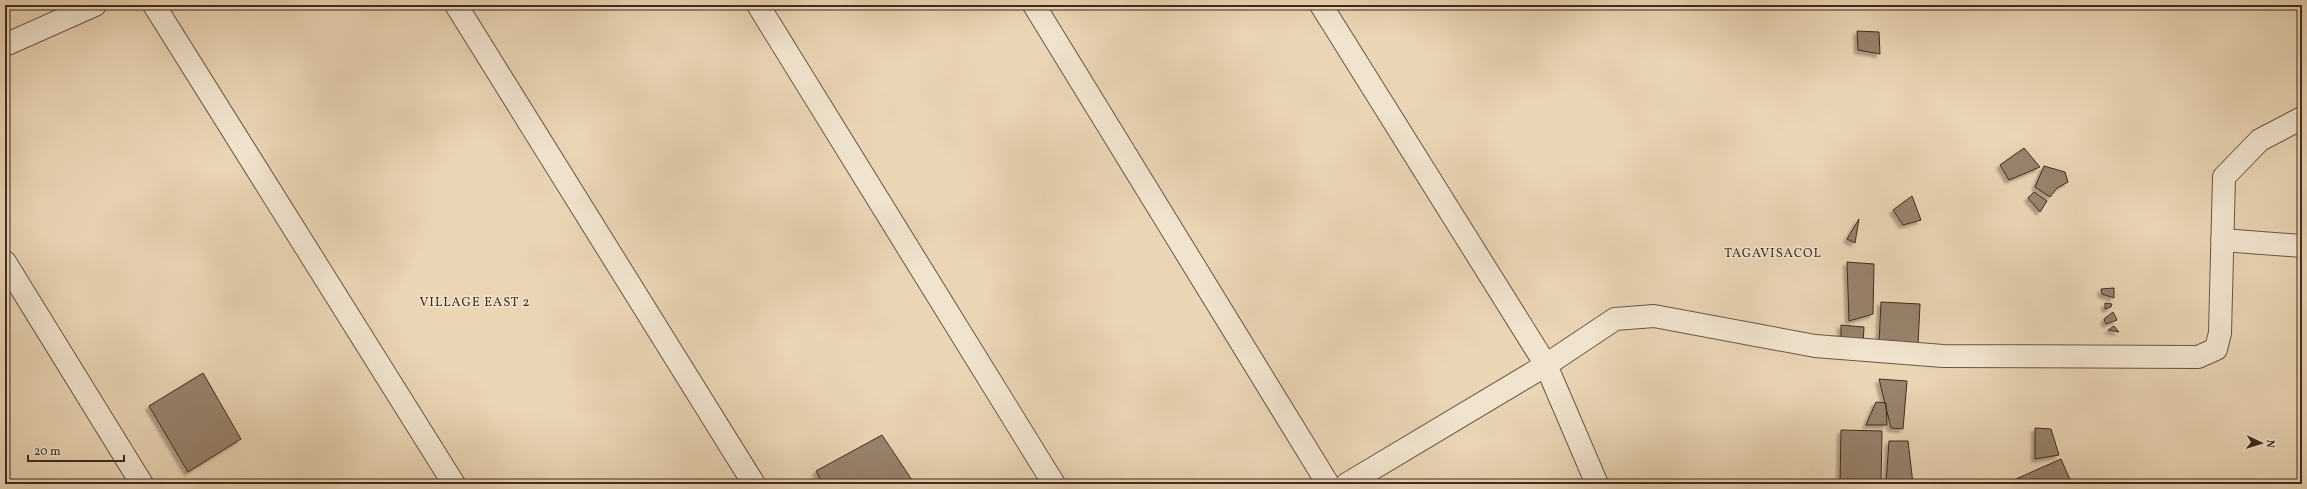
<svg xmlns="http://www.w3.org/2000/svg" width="2307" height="489" viewBox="0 0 2307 489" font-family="Vollkorn,serif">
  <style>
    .building { fill: #98836d; stroke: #402b1f; filter: url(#shadow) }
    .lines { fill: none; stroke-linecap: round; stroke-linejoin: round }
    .street-casing { stroke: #6a5644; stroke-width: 24 }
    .street { stroke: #f1e4cf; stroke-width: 22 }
    .labels { text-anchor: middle; stroke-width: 3; stroke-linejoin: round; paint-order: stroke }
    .neighbourhood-label { font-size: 13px; letter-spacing: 1px; fill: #402b1f; stroke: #f1e4cf }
  </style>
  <defs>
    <filter id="shadow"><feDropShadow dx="-3.5" dy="3.5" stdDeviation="1" flood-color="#0004"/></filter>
  </defs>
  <rect width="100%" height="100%" fill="#ead5b5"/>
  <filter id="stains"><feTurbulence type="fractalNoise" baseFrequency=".005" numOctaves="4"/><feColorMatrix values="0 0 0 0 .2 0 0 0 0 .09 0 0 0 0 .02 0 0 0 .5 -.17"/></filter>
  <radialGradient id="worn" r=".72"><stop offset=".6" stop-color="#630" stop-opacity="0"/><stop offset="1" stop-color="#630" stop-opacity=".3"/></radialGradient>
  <path class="building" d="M1857,31L1879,32L1880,54L1858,50Z
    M2024,148L2040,167L2009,180L2000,165Z
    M2044,166L2065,172L2068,182L2057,188L2050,197L2035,187Z
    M2034,192L2047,201L2040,212L2028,198Z
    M1912,196L1921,220L1903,225L1893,210Z
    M1859,219L1855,243L1847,239Z
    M1847,262L1874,264L1873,314L1849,321Z
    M2114,288V298L2102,294L2101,289Z
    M1881,302L1920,304L1918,345L1879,343Z
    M2105,303L2112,304L2111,307L2105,309Z
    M2113,312L2117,320L2106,324L2104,319Z
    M1841,325L1864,327L1863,345L1841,344Z
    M2114,326L2119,332L2108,330Z
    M203,373L241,439L188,472L149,406Z
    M1879,379L1907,381L1903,429L1891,428Z
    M1876,402L1886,403L1887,425H1866Z
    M2035,428L2051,429L2059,455L2035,459Z
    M1841,430L1882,431L1881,484H1840Z
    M882,435L912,480L905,484H823L816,471Z
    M1889,441H1908L1913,484L1886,483Z
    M2061,459L2072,484H2018L2016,479Z"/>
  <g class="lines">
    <g class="street-casing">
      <path id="street" d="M154,5L454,484
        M456,5L754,484
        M758,5L1054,484
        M1034,5L1328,484
        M1321,5L1546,365L1597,484
        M5,45L95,5
        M2222,240L2302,246
        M5,262L142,484
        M1347,484L1546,365L1615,319L1654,316L1815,346L1943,356L2198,357L2216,349L2220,333L2224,177L2260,140L2302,118"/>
    </g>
    <use href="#street" class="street"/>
  </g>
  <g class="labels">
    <g class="neighbourhood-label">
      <text x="1773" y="257">TAGAVISACOL</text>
      <text x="475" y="306">VILLAGE EAST 2</text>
    </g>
  </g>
  <rect width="2307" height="489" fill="none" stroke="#ead5b5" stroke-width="20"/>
  <rect x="6" y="6" width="2295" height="477" fill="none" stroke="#402b1f" stroke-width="2"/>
  <rect x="10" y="10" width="2287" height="469" fill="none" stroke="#402b1f"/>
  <g transform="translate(2261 443) rotate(94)" stroke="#f1e4cf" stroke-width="3" paint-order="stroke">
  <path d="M0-3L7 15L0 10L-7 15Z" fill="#402b1f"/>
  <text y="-6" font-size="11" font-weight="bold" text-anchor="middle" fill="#402b1f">N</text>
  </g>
  <path d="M28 455v6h96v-6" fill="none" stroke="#402b1f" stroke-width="2"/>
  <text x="34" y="455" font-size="12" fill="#402b1f" stroke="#f1e4cf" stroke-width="3" paint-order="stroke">20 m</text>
  <rect width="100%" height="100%" filter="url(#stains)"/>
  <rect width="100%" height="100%" fill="url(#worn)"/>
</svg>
